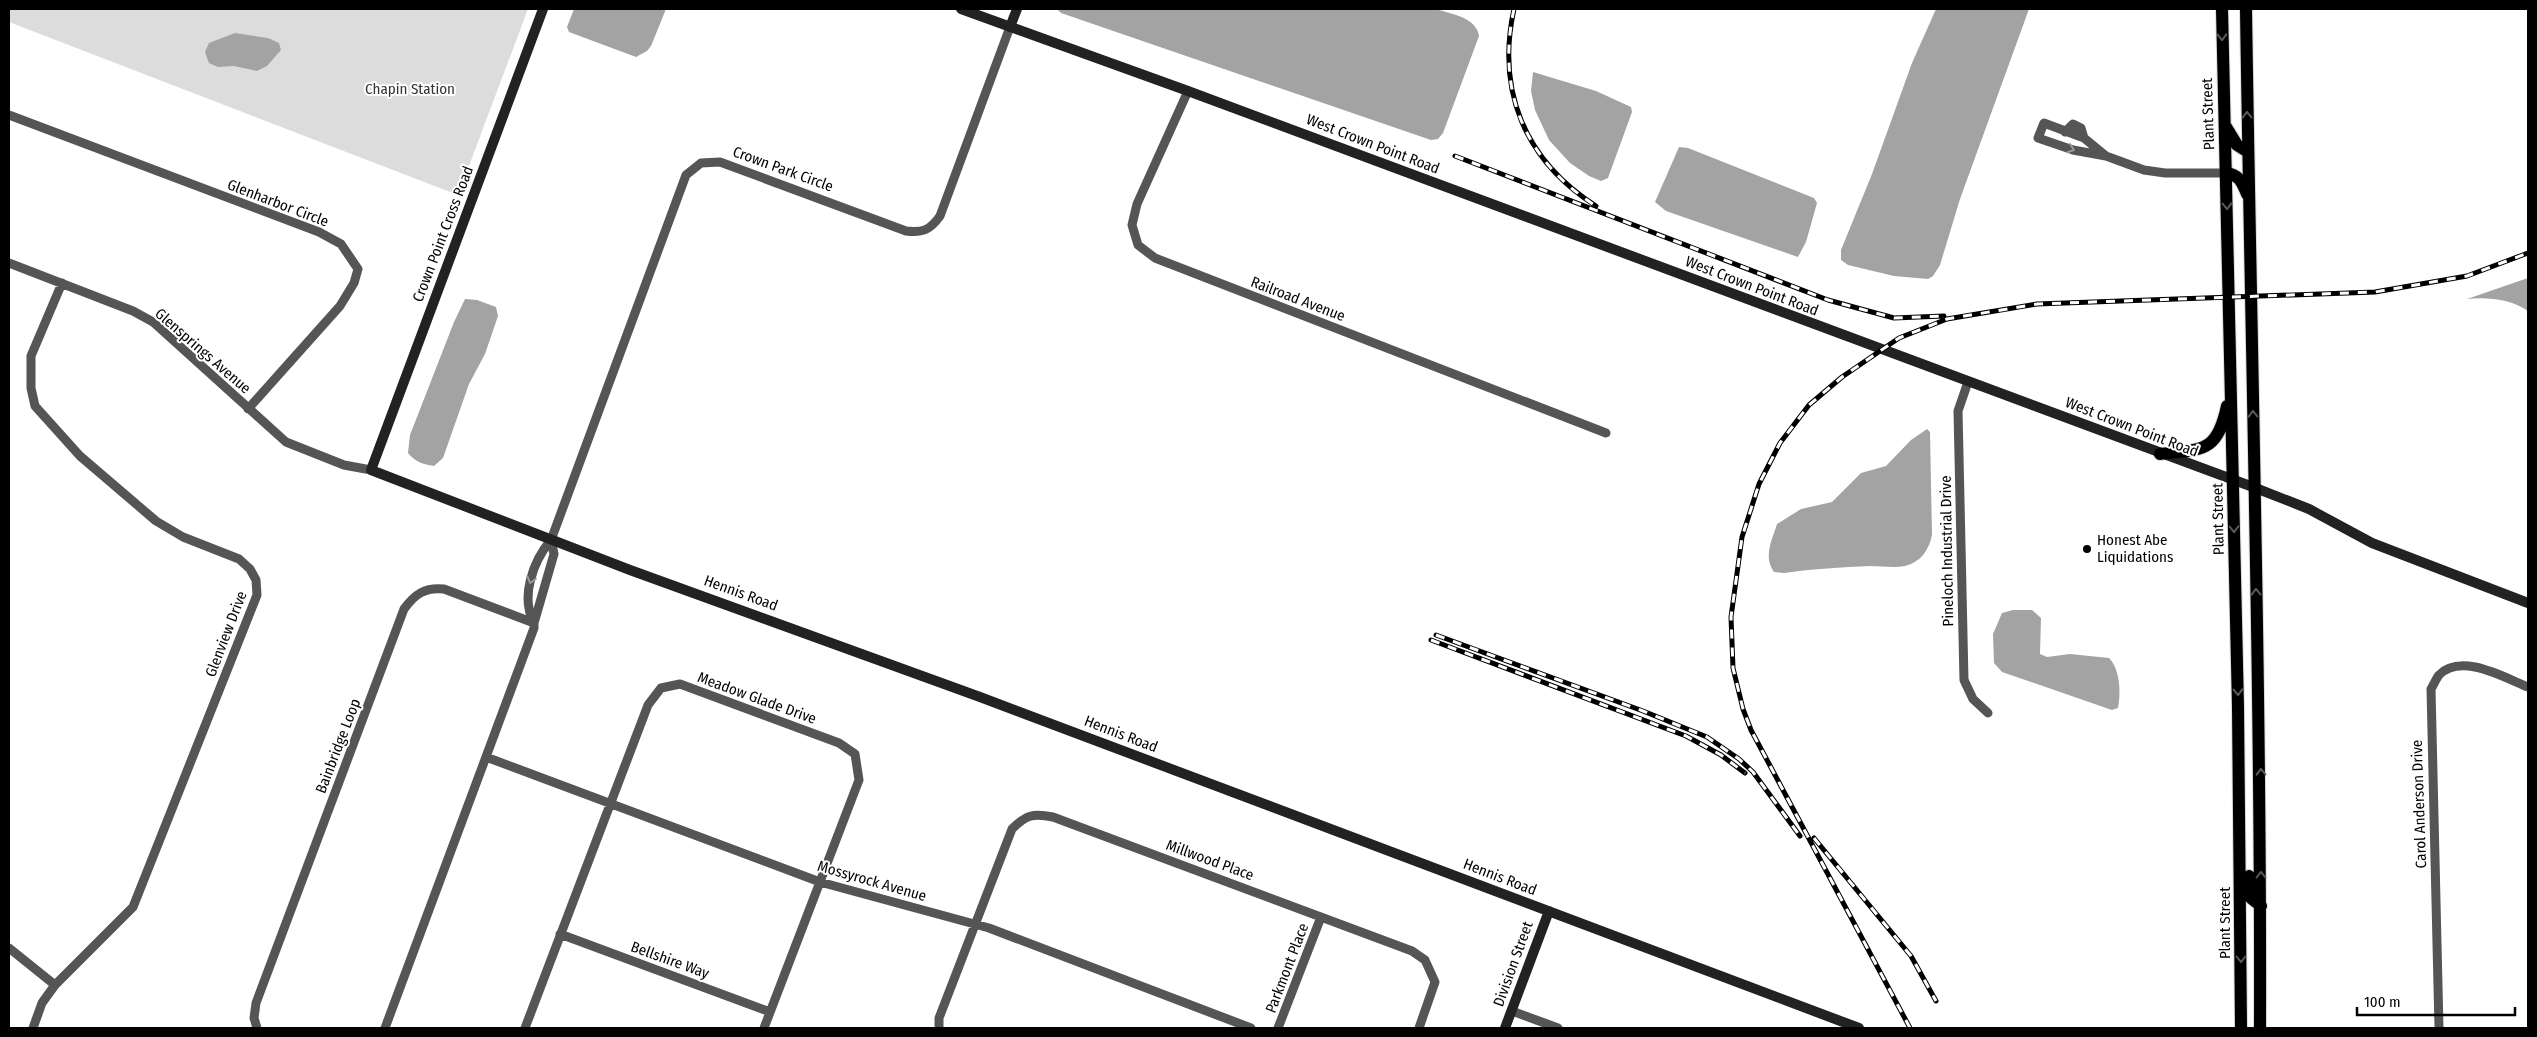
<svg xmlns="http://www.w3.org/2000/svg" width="2537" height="1037" viewBox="0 0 2537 1037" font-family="'Fira Sans Condensed',sans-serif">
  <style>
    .green { fill: #dcdcdc }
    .water { fill: #a3a3a3 }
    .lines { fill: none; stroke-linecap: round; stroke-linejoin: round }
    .primary-casing { stroke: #dbdbdb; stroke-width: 14 }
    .street { stroke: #555; stroke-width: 9 }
    .secondary { stroke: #222; stroke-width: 10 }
    .primary { stroke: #000; stroke-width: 12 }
    .rail-casing { stroke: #000; stroke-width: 5 }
    .rail { stroke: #fff; stroke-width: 3; stroke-dasharray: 9; stroke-linecap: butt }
    .oneway { stroke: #595959 }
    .oneway2 { stroke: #999 }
    .poi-dot { fill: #000; stroke: #fff; stroke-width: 2 }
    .labels { text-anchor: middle; stroke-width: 4; stroke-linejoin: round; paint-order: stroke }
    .park-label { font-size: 15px; fill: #333; stroke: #fff }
    .street-label { font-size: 15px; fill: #000; stroke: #fff }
    .poi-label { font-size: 15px; fill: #000; stroke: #fff; text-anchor: start }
  </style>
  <rect width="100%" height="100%" fill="#fff"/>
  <path class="green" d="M9,9H528L458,195L9,22Z"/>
  <path class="water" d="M574,9H666L651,46L647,51L636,57L569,32L567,27Z
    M1057,9H1436C1451,14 1476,17 1479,36L1443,133L1438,139L1431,140L1061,13Z
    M1936,9H2029L1960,199L1940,265L1933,276L1928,279L1894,276L1848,265L1841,260V250L1872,174L1912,63Z
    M235,33L268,38L279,43L281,50L267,66L257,71L234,66L218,67L209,63L205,52L209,43Z
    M1533,72L1596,91L1631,107L1632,112L1608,178L1601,181L1589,176L1570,163L1549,140L1535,110L1531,91Z
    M1679,147L1688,148L1814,198L1817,203L1806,242L1798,257L1666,211L1655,202Z
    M2528,278V311C2511,299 2487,297 2467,299Z
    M465,299L477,300L496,307L498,316L485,354L469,384L443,458L434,466C423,464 415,462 408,453L410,435L454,322Z
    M1927,429L1930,432L1932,535C1929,550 1921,562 1905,566C1894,568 1882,566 1870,566C1842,567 1812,569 1784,573L1774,572C1763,557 1772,540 1777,524L1801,509L1832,502L1861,473L1886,466L1911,440Z
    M2013,610H2032L2041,618L2040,654L2047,657L2070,654L2109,658C2120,669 2121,692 2118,708L2112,710L2002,672L1994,663L1993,634L2002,613Z"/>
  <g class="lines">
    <g class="primary-casing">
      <path id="primary" d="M2222,9L2238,707L2241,1028
        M2246,9C2251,349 2261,688 2260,1028
        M2226,127L2237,145L2248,152
        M2226,173C2240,175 2242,183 2247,194
        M2160,454C2203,449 2217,453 2227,406
        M2249,876L2251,898L2261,906"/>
    </g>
    <path class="street" d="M1188,91L1137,204L1132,225L1138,245L1155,258L1606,433
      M9,115L319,232L341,244L358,269L354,283L340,306L248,409
      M2065,132L2073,124L2081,128L2084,138
      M2106,156L2084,138L2044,123L2038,138L2073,150L2106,156L2144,170L2165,173H2226
      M9,263L133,311L153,322L286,442L344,465L371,470
      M1968,382L1958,411L1964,680L1973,699L1988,713
      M534,623C520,597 533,561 551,540L686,175L701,163L720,162L906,231C923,233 930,230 940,216L1010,27
      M534,623L554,554L551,540
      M486,757L820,882L989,928L1251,1028
      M560,934L770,1012
      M9,948L55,985
      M1512,1011L1558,1028
      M33,1028L42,1003L55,985L133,907L257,595L256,580L250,569L239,559L183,537L156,521L80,456L35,406L31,388V356L62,283
      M257,1028L254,1018L256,1003L404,609C415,594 425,587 444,589L534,623V628L385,1028
      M525,1028L648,705L661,688L680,684L839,743L855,754L859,780L764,1028
      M939,1028V1018L1012,829C1026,815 1033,813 1053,817L1412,951L1425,960L1435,982L1419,1028
      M1278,1028L1321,917
      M2439,1028L2431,689C2434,684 2436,679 2439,675C2461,652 2505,678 2528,687"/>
    <path class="secondary" d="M543,9L371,470L630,570L980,697L1859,1028
      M961,9L1188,91L2253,487L2309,509L2372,543L2528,603
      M1010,27L1017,9
      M1505,1028L1549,911"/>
    <use href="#primary" class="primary"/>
    <g class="rail-casing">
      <path id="rail" d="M1514,9C1496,91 1525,161 1596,206
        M1455,156L1828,300L1894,318L1944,316
        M1436,635L1643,711L1707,737L1739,759L1753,772L1800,836
        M1431,640L1686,736L1721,755L1745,773
        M1814,838L1911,956L1936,1001
        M1910,1028L1751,730L1743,709L1733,668L1731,617L1742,537L1759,484L1780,443L1809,405L1842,377L1899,338L1947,319L2037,304L2375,292L2467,276L2528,253"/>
    </g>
    <use href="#rail" class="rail"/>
  </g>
  <defs><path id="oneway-chevron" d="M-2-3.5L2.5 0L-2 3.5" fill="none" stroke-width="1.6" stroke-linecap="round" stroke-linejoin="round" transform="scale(1.25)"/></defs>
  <g class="oneway">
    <use href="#oneway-chevron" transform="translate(2222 37) rotate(89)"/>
    <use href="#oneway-chevron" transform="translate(2247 115) rotate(-91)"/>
    <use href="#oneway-chevron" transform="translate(2227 206) rotate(88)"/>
    <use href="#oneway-chevron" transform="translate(2253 414) rotate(-91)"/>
    <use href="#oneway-chevron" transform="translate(2234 529) rotate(89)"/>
    <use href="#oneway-chevron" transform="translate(2256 592) rotate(-91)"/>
    <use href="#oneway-chevron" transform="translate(2238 692) rotate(89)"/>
    <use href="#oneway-chevron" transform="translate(2261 772) rotate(-91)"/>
    <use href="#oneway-chevron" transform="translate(2261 875) rotate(-90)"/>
    <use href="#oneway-chevron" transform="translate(2241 959) rotate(90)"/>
  </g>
  <g class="oneway2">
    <use href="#oneway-chevron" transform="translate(2071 149) rotate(19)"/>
    <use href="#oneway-chevron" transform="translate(531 580) rotate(105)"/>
  </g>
  <circle class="poi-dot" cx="2087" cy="549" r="5"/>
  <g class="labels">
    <g class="park-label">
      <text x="410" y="94">Chapin Station</text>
    </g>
    <g class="street-label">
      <text transform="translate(2208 114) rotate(-92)" y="5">Plant Street</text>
      <text transform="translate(1373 144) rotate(21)" y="5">West Crown Point Road</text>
      <text transform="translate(783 169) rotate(20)" y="5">Crown Park Circle</text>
      <text transform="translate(278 203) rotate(21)" y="5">Glenharbor Circle</text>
      <text transform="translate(443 234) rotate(-69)" y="5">Crown Point Cross Road</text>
      <text transform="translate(1752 286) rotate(21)" y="5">West Crown Point Road</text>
      <text transform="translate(1298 299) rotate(21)" y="5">Railroad Avenue</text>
      <text transform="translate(203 351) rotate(41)" y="5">Glensprings Avenue</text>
      <text transform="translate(2132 427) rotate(21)" y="5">West Crown Point Road</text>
      <text transform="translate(2218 519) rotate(-91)" y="5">Plant Street</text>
      <text transform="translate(1947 551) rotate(-91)" y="5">Pineloch Industrial Drive</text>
      <text transform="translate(741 593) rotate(20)" y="5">Hennis Road</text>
      <text transform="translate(226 634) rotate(-69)" y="5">Glenview Drive</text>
      <text transform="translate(757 698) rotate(20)" y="5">Meadow Glade Drive</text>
      <text transform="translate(1121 734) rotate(21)" y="5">Hennis Road</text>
      <text transform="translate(338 746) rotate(-69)" y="5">Bainbridge Loop</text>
      <text transform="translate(2419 804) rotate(-92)" y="5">Carol Anderson Drive</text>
      <text transform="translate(1210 860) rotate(20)" y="5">Millwood Place</text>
      <text transform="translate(1500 877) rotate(21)" y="5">Hennis Road</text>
      <text transform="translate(872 881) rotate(16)" y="5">Mossyrock Avenue</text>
      <text transform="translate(2225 923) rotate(-90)" y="5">Plant Street</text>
      <text transform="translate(670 960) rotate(20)" y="5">Bellshire Way</text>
      <text transform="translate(1513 964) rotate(-70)" y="5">Division Street</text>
      <text transform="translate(1287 968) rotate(-69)" y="5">Parkmont Place</text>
    </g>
    <g class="poi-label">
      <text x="2097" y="545">Honest Abe<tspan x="2097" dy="17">Liquidations</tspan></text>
    </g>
  </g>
  <rect width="2537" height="1037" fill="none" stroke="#000000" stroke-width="20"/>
  <path d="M2357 1007v8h158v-8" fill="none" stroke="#000000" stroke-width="2.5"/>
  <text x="2364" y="1007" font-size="15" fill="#000000" stroke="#ffffff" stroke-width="4" paint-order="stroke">100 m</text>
</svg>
